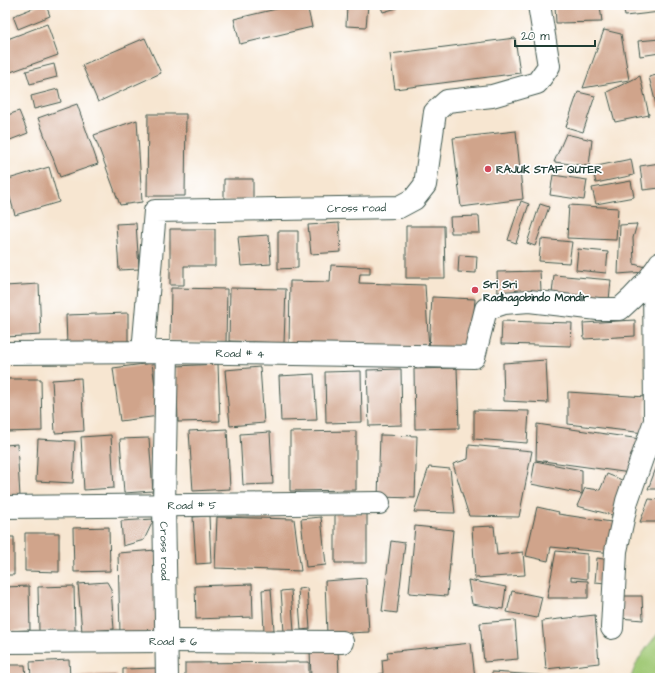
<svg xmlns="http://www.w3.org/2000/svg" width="665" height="683" viewBox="0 0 665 683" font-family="'Architects Daughter',sans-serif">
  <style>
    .green { fill: #9ec772; stroke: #5e8253 }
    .building { fill: #d0a48b }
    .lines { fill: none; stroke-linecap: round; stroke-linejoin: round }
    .minor-casing { stroke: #3f564c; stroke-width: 24 }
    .minor { stroke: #fff; stroke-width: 22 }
    .poi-dot { fill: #d1495b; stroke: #fff; stroke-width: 1.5 }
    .labels { text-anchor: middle; stroke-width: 3.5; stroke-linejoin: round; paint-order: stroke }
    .poi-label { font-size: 11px; font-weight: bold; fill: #1f3d34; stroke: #fff; text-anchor: start }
    .street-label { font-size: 11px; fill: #1f3d34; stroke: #fff }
  </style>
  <rect width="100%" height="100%" fill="#fff"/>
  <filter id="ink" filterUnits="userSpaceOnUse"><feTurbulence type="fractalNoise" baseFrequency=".025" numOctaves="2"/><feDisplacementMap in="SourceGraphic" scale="8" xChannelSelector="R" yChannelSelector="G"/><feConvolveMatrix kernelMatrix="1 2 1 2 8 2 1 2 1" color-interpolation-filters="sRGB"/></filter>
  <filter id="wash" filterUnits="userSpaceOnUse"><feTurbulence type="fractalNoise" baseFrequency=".012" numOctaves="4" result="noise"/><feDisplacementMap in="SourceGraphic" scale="16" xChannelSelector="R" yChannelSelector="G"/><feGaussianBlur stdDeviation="0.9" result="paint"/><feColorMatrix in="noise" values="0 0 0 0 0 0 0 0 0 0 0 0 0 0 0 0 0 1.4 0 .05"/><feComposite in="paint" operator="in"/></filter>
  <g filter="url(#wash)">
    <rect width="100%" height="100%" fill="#f7e6d1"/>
    <path class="green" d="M660,631V678H631C636,659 648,646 660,631Z"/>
    <g id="blocks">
      <path class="building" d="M41,5H46L50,16L18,29L13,16Z
        M293,5H307L312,27L240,44L234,19Z
        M313,5H333V6L314,9Z
        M347,5H368L366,27L346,26Z
        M380,5H396L397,8L383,12Z
        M555,5H600L602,22L556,23Z
        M623,5H660V12L625,16Z
        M47,24L58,55L5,74V40Z
        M604,30L621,34L629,80L583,88Z
        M145,38L161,73L98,102L82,65Z
        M515,38L520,73L395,89L390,54Z
        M660,39V53L640,56L638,41Z
        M54,64L57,77L30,84L26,71Z
        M660,74V107L657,108L649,77Z
        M640,76L649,115L615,122L607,92Z
        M58,89L61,102L34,109L31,96Z
        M578,92L595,96L583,132L566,127Z
        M77,104L98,164L60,177L38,118Z
        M19,111L28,133L5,142V116Z
        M148,114H186L185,196H147Z
        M137,120L142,202L120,205L94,135Z
        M516,131L523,199L461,207L453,138Z
        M566,134L592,140L589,166L554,162Z
        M631,159L634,175L596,183L592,167Z
        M660,163V188L643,190L640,166Z
        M49,167L59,202L15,215L5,180Z
        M553,175L587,180L584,200L550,195Z
        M224,179H253V200L224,201Z
        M631,181L634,197L596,204L592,188Z
        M521,201L529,204L516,243L508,240Z
        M540,204L549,207L535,246L527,243Z
        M569,205L618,208L616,240L567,238Z
        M479,216L480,233H451L450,217Z
        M136,223L139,269L119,270L116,224Z
        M339,223L341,252L311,254L308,225Z
        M637,224L633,238L634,264L645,267V272L618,274L620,225Z
        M406,226H444L445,278H406Z
        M170,229H215V266H184V285H170Z
        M278,231H298V268L278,269Z
        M269,235L271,264L241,266L238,237Z
        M541,239L572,242L569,263L539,261Z
        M578,249L608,252L606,273L576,270Z
        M459,255L477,256L476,273L458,272Z
        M331,265L370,267V274H360L359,283L425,285L429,350L289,347L290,281L330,282Z
        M540,271L541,291L498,293L497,272Z
        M554,275L611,280L609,300L552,294Z
        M39,284L41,335L5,337V286Z
        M171,288L227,289L226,343L170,341Z
        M230,288L286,289L284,343L229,341Z
        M432,297L475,299L471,353L429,350Z
        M128,313V344L67,346L66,315Z
        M635,320V336L584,339L583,323Z
        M502,321L572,323L571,346L501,344Z
        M546,360L548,403L504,401L503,363Z
        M152,363L159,416L120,421L113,368Z
        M218,364L220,421L178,422L176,366Z
        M260,367L264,423L230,426L225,370Z
        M457,368L459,428L415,429L414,369Z
        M401,369L402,425L369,426L367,370Z
        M361,371L362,422L326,423L325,372Z
        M314,374L317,420L281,421L279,376Z
        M81,378L84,431L55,433L52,380Z
        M5,379H41L42,431L6,432Z
        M568,392L646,397L644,433L568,424Z
        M474,410L529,411L527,443L474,439Z
        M537,424L654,441L645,475L536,460Z
        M227,429L230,489L193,491L189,431Z
        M356,431V490L290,491V432Z
        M270,432L273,484L243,485L240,434Z
        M111,435L114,488L84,490L81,437Z
        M380,435L417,436L415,498L378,497Z
        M149,438L153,491L124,493L120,439Z
        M38,439L75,441L73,483L36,481Z
        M17,444L20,497L5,498V445Z
        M469,445L532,451L519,517L469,516L453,464L468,459Z
        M660,458V489H648Z
        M535,461L582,470V494L531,484Z
        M429,467L450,469L455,513L414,512Z
        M607,474L627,482L616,516L577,506L585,488L600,490Z
        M649,499L660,500V522H640Z
        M537,507L559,512L558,514L618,523L613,553L551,547L548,561L526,556Z
        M335,513H367V563H335Z
        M209,516L211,563L196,564L193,517Z
        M217,517L294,519L301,571L215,568Z
        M321,517L326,565L306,567L301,519Z
        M154,519L144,540L123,546L121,521Z
        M415,526L453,530L447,596L409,593Z
        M494,526L497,555L523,552L525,575L475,578L472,527Z
        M109,527L110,571L74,572L73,528Z
        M25,533H59V572L25,571Z
        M5,537H14V575H5Z
        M391,541L405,543L397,613L382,611Z
        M156,550V634L120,633L118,553Z
        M556,551L587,554V579L571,577V580L588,581V598H547Z
        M597,558L610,560L606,583L595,582Z
        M366,578L369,632L327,634L325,581Z
        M468,580L506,587L503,609L472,604Z
        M107,582L111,589L114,629L82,632L78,584Z
        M252,584L253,617L196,619L195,586Z
        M29,586L30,630L5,631V587Z
        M74,586L75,631H39L38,587Z
        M307,588L310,629L301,630L298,589Z
        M271,589L274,630L264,631L262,590Z
        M291,590L294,631L284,632L281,591Z
        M512,591L542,597L537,618L507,612Z
        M618,596H642L643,620L619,618Z
        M595,615L599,663L546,669L542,621Z
        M515,620L518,659L484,662L480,623Z
        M471,643L475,678H380L379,674L383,673L382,660L388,659L387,652Z
        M338,649L339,678H311L310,650Z
        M69,660L70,678H31L30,662Z
        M309,662V678H185V663Z
        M5,665H25L26,678H5Z
        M157,668V678H123V669Z
        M492,672L567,677V678H492Z
        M117,674V678H75V675Z"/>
    </g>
  </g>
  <g filter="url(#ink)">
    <use href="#blocks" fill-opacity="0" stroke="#3f564c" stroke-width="1"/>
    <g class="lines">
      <g class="minor-casing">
        <g id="minor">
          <path id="s1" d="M143,352L155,211L399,207L414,199L425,185L435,112L447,101L492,96L537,83L549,66L539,5"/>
          <path id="s2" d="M167,352L164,505L167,678"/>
          <path id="s3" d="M5,353L167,352L474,357L486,309L504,303L529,301L598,309H620C635,296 650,280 660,263"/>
          <path id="s4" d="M5,507L379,503"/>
          <path d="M612,628L616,551L627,501L655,421L654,272"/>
          <path id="s5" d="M5,642L166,641L342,642"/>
        </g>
      </g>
      <use href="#minor" class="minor"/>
    </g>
  </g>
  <g class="poi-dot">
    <circle cx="488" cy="169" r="4"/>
    <circle cx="475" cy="290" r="4"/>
  </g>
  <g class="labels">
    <g class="poi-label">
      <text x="496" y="173">RAJUK STAF QUTER</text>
      <text x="483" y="288">Sri Sri<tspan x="483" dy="13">Radhagobindo Mondir</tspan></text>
    </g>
    <g class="street-label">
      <text dy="4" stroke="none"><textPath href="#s1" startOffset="343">Cross road</textPath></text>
      <text dy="4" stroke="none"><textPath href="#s3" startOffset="235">Road # 4</textPath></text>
      <text dy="4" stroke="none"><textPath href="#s4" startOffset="187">Road # 5</textPath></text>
      <text dy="4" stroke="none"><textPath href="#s2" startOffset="199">Cross road</textPath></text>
      <text dy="4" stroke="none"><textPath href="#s5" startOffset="168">Road # 6</textPath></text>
    </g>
  </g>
  <rect width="665" height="683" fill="none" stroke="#fff" stroke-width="20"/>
  <path d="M515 40v6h80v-6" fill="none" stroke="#1f3d34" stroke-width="2"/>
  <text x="521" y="40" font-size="12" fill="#1f3d34" stroke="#ffffff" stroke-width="3" paint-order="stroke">20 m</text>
</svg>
